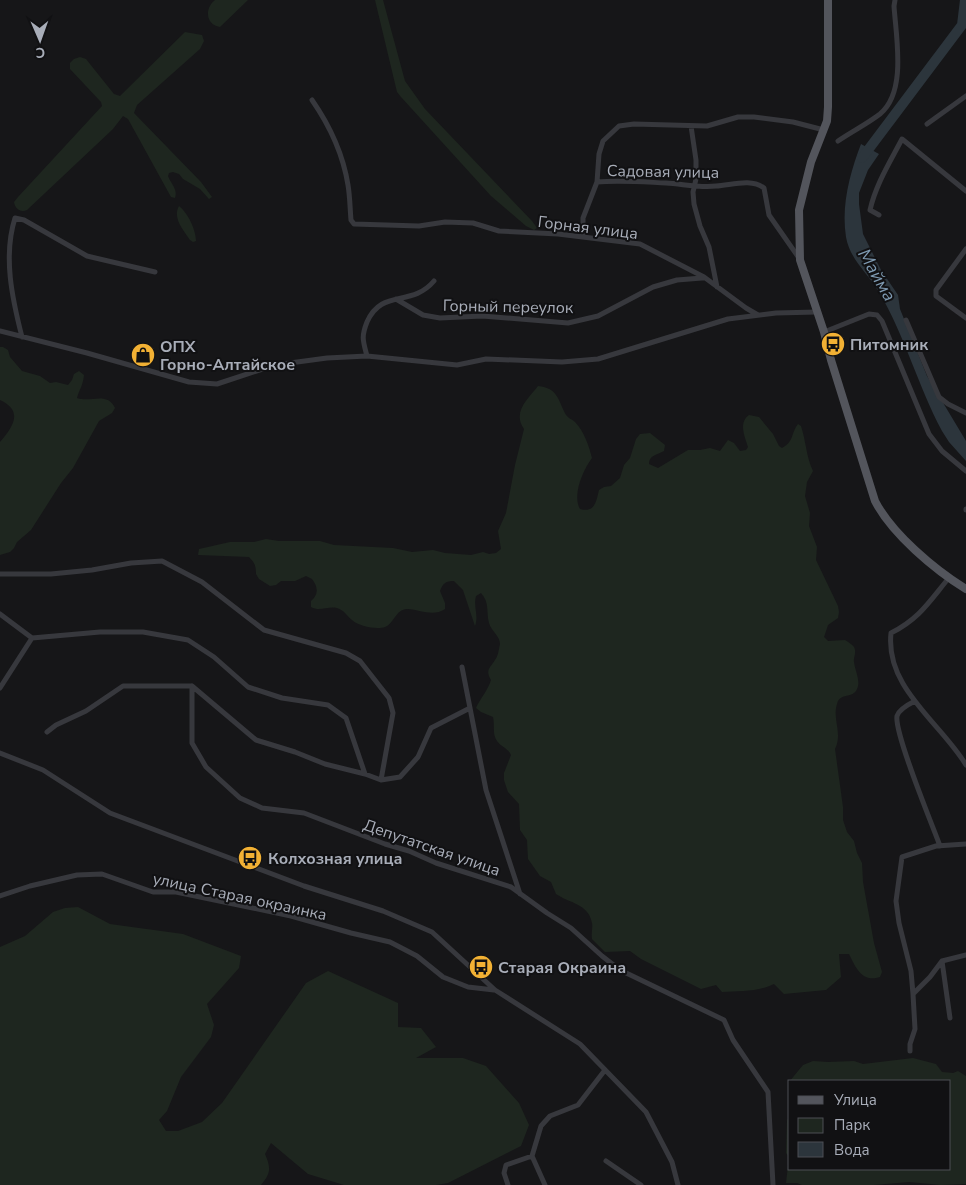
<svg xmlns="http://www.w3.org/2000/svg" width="966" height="1185" viewBox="0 0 966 1185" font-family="'Nunito Sans',sans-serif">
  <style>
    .green { fill: #1e261f }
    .water { fill: #2c353c }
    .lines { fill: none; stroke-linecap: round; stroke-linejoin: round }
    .river { stroke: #2c353c; stroke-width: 10 }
    .street { stroke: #37383d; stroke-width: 5 }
    .primary { stroke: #53555c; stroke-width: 8 }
    .labels { text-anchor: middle; stroke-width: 4; stroke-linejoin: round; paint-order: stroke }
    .street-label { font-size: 16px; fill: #a8adb8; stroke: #111113 }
    .poi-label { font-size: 16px; font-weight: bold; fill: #a8adb8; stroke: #111113; text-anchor: start }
    .water-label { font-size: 18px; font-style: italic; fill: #7f9bb3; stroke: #111113 }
  </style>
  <rect width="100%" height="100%" fill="#161618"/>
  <path class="green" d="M215,0H248L220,27C206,25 204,9 215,0Z
    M375,0H383L405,81L425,109L532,221L537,228L534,230L526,226L491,196L401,97L397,92Z
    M185,32L202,35L204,41L200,49L137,105L134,113L201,182L212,197L209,199L200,189L183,179L179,174L173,172L169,173L168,176C171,184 178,189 175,198L171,197L128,119L123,116L113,129L27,210C21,213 15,209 14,202L18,197L102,106L101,102L70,69V63L74,59L80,57L86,59L114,94L120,96Z
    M179,206C188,213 196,230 196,241L193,242L190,240C184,231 172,218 179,206Z
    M0,347H3L8,350L10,357L22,371L40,376L50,383L56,382L68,385L72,380L74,374L79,371L84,375C83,386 79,390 77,398C91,403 107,391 115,408L112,413L99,421L73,468L61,483L31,530L17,542L14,548L10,552L0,555V442C13,427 24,411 0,400Z
    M538,386C558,388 558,400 566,415C569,419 572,419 575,422C584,431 589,446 592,458C583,470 572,495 580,509C595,513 596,502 599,490L604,487L611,486L620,478L624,465L630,458L636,439L640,434L650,433L665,445L664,451C657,455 649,455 649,464L658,468L688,450H700L710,448L720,451L728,440L734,443L740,451L746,450L748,447C745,437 738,423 749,415L759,417L773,434L779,446L782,448C794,442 791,433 798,424L801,426C806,441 806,456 813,471L807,482L805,496L810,513L809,526L817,547L816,560L838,606L839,612L838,618L828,625L824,637L828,641L845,640C848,642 852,644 854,647C857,653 853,657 854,662C855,671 861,681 857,689C853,699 840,692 837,704C832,719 843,733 835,749L843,807V820L847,832L854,841L857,853L862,863L863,882L874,943L882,972L880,977C862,983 856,968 849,954H839L841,977L826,990L784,994L774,984C758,992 740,991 722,992L716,985L701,989L641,959L630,951L605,952L592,939C591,933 593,928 592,923C589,904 569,903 556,894L551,882L540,876L528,859L527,840L520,830L519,804L508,792L504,780V773L511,755C508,748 501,747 497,741C492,734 495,725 493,717L481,712L476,708C480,699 488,690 491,680C485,670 490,668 495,660C498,657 499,648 500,644C500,636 491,631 489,623C486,612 490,603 481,593L476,596C473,607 479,615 475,626L463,590L454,581C446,581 443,583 440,591L445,603V609C433,617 421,610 408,609C396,608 394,624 385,627C377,630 358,626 352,620C347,616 344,610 337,608C327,606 320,612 311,607V601C319,594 318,587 312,579L306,576L295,581H281L276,585L270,586L259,579L256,574C256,566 255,563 249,557L198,555L199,549L230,542H254L266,539L279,541H320L334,545L393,548L412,552L433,550L445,553L471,555L483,552L489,554L496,553L501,549L498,531L506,513L515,465L524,429C512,412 528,399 538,386Z
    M78,907L110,924L183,934L241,956L239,968L207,1004L214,1025L211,1037L181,1077L167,1111L159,1120L166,1131H178L202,1122L222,1103L306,983L328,971L398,1003V1027L421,1028L436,1047L416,1058H463L486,1066L519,1103L529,1125L521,1146L448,1183L436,1185H344L308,1174L271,1143L265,1154C271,1168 271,1173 261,1185H0V947L25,936L53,912L65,908Z
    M913,1058L936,1064L942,1072L953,1073L958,1071L966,1076V1184L941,1185L909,1182L874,1185H802L797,1183H786L789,1157L786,1153L787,1121L790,1112V1169H950V1081H790V1096L789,1082L803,1065L813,1061L828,1062L854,1061L863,1064Z"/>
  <path class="water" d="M861,144L879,154L868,170L859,193V204L863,234L881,270L898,295L900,309L927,376L966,441V461L949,442L942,431C918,386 905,336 879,292C868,273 850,260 846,237C841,205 850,173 861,144Z"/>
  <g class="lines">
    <path class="river" d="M862,158L962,25L965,0"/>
    <path class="street" d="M312,100C330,126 343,154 348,185C350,197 350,209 351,220L354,224L419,226L445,222L473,223L499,231L558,234L640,244L704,277L746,308L758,315
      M927,124L966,96
      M691,126L696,160V179L693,192L694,204L700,226L709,247L717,287
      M838,141C851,132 867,124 880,114C907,92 896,37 894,6L895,0
      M597,182C620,180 644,182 666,183C683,184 699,188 716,186C732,185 751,178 764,188L769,215L799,258
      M879,215L870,210C876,184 890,162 902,139L966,191
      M583,236V218L597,182L599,154L603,141L619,126L634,124L707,126L738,117H754L793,122L824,130
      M966,249L936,290V296L966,318
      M396,299L423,315L440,318L482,316L568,323L598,316L653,287L677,280L702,278
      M906,320L939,397L948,404L966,413
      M0,331L87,353L189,382L217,384L275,365L327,358L367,356L457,365L486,359L562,362L598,359L728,319L776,313L817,312
      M824,332L869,314L877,315L882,321L929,434L942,451L966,471
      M22,337C12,298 3,256 15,218L24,220L87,256L155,272
      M367,356C363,341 361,337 367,322C382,288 411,308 434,281
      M966,509V510
      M0,574H51L92,570L131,563L162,561L202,582L264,630L346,653L360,661L389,698L393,713L381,780
      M948,579C929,602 919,619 891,633C885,688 941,723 966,765
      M0,614L32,638
      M462,667L486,790L520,894
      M192,686L256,740L295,752L325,764L365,774L381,780L400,777L418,757L431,728L470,708
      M0,688L32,638L100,632H143L188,640L214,657L248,687L282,698L328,705L346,718L365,774
      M915,701C909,704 899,709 897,716C894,733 932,824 940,846
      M47,732L56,725L86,711L123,686H192V743L206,767L240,798L262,808L304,813L385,844L409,851L436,863L511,887L547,913L571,928L602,956L620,970L724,1020L733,1040L768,1092L773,1185
      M0,753L43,770L110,813L304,886L383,911L432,932L495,990L580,1044L646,1112L672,1162L678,1185
      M0,896L30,886L77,875L102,874L153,892H176L291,916L351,933L390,942L417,956L443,977L468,987L494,990
      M942,961L950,1018
      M913,994L911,971L899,923L896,901L902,857L936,846L966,844
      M910,1051V1044L915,1029L913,994L930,977L942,961L966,955
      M606,1161L641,1185
      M508,1185L504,1173L506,1165L532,1156
      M545,1185L532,1156L541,1126L550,1116L578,1105L605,1070"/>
    <path class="primary" d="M828,0V107L827,121L811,162L799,210L800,260L824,332L831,360L875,501C892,534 935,570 966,589"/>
  </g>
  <defs>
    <g id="bus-disc" transform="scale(1.25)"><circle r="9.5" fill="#f2b134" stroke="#111113"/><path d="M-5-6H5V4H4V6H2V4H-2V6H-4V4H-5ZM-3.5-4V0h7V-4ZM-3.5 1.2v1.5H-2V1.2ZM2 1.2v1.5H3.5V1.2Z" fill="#111"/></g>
    <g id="shop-disc" transform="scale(1.25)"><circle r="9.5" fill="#f2b134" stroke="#111113"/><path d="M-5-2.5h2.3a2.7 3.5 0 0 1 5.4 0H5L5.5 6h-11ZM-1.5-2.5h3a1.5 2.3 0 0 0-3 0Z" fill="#111"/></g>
  </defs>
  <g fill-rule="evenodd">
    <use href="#bus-disc" x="833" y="344"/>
    <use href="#shop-disc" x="143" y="355"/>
    <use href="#bus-disc" x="250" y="858"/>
    <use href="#bus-disc" x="481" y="967"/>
  </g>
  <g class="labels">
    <g class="street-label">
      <text transform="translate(663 171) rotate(1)" y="6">Садовая улица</text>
      <text transform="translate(588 227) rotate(7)" y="6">Горная улица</text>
      <text transform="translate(508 306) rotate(1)" y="6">Горный переулок</text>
      <text transform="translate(432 847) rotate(19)" y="6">Депутатская улица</text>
      <text transform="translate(240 896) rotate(12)" y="6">улица Старая окраинка</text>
    </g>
    <g class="poi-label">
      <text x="850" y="350">Питомник</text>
      <text x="160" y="352">ОПХ<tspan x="160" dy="18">Горно-Алтайское</tspan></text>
      <text x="268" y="864">Колхозная улица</text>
      <text x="498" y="973">Старая Окраина</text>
    </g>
    <g class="water-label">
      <text transform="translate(877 275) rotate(60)" y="6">Майма</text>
    </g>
  </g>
  <rect x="788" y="1080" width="162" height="90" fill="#111113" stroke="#4d4f55"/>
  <rect x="798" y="1096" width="25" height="8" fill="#53555c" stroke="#4d4f55"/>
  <text x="834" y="1105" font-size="15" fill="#a8adb8">Улица</text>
  <rect x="798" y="1118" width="25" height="15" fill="#1e261f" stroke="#4d4f55"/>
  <text x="834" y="1130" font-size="15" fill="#a8adb8">Парк</text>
  <rect x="798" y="1142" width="25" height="15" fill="#2c353c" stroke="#4d4f55"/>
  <text x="834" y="1155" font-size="15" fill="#a8adb8">Вода</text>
  <g transform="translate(40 40) rotate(178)" stroke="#111113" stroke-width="4" paint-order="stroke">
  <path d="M0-4L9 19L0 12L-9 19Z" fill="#a8adb8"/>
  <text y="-8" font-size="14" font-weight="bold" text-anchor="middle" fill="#a8adb8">С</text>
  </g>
</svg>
